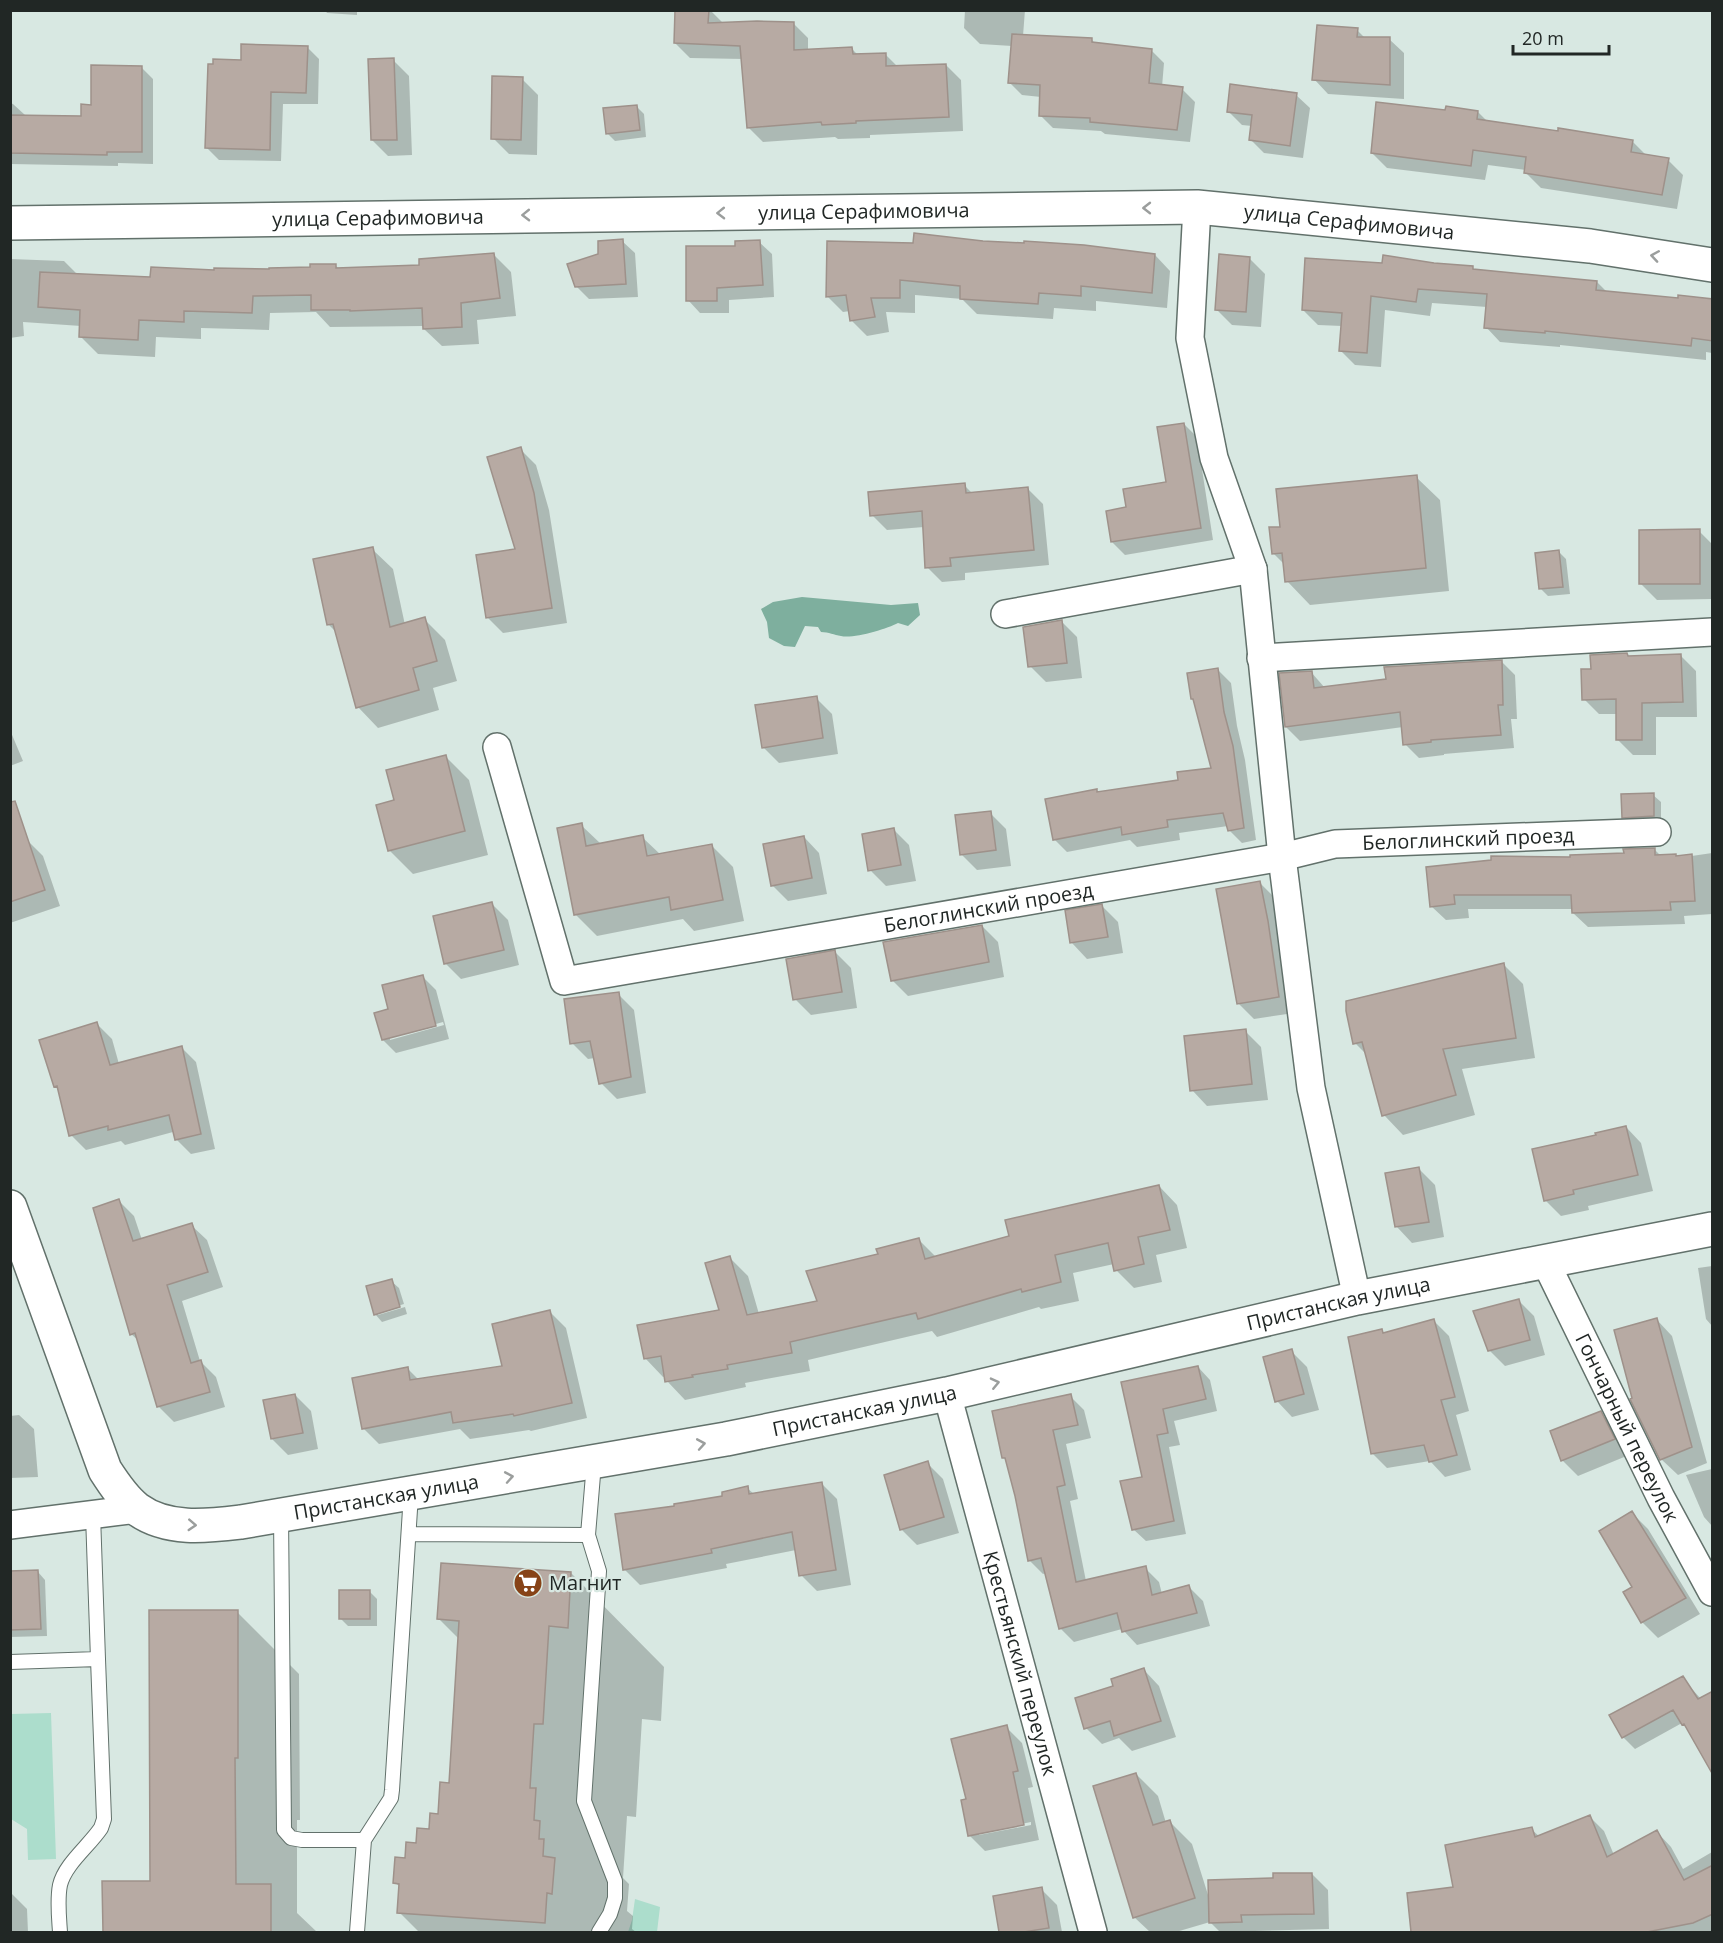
<svg xmlns="http://www.w3.org/2000/svg" width="1723" height="1943" viewBox="0 0 1723 1943" font-family="'Open Sans',sans-serif">
  <style>
    .green { fill: #acddcc }
    .water { fill: #7eaf9e }
    .shadow { fill: #0003; fill-rule: evenodd }
    .building { fill: #b7aaa3; stroke: #9e918a; stroke-width: 1.5 }
    .lines { fill: none; stroke-linecap: round; stroke-linejoin: round }
    .lane-casing { stroke: #62716b; stroke-width: 16 }
    .street-casing { stroke: #62716b; stroke-width: 30 }
    .secondary-casing { stroke: #62716b; stroke-width: 36 }
    .lane { stroke: #fff; stroke-width: 14 }
    .street { stroke: #fff; stroke-width: 27 }
    .secondary { stroke: #fff; stroke-width: 33 }
    .oneway { stroke: #9b9e9d }
    .labels { text-anchor: middle; stroke-width: 4.5; stroke-linejoin: round; paint-order: stroke }
    .street-label { font-size: 20px; fill: #212725; stroke: #d8e8e2 }
    .poi-label { font-size: 20px; fill: #212725; stroke: #d8e8e2; text-anchor: start }
  </style>
  <rect width="100%" height="100%" fill="#d8e8e2"/>
  <path class="green" d="M51,1713L56,1859L28,1860L27,1829L11,1819V1714Z
    M635,1899L660,1907L657,1932H628L632,1920Z"/>
  <path class="water" d="M802,597L891,605L918,603L920,615L908,626L898,623C887,629 853,639 841,636C834,635 829,632 821,632L818,627L805,626L795,647L784,646L769,638L767,622L761,609L773,602Z"/>
  <path class="shadow" d="M325,10H357V15L327,13Z
    M676,10H710L724,24H794L808,38V51L852,49L859,56L885,54L898,67L946,65L961,80L963,131L870,135V138L838,139L835,137L763,142L748,127L743,59L690,58L675,43Z
    M965,10H1025L1023,36L1091,39L1096,44L1151,50L1164,63L1162,87L1182,89L1195,102L1190,142L1105,134L1101,131L1053,128L1040,115L1041,97L1022,95L1009,82L1012,46L980,44L964,28Z
    M1357,30L1366,39H1389L1404,53V99L1328,94L1314,79Z
    M307,47L319,59L318,104H283L281,161L219,160L207,148L242,61Z
    M393,60L409,76L412,155L388,156L372,140Z
    M141,67L153,79V164L118,163V166L10,164V103L13,104L25,115L82,118L93,106Z
    M522,79L538,95L537,155L509,154L493,138Z
    M1296,95L1310,108L1303,158L1264,153L1250,139L1252,126L1242,125L1228,111Z
    M636,106L644,114L646,137L615,141L607,133Z
    M1447,111L1478,112L1488,122L1632,141L1647,156L1668,160L1683,175L1677,209L1541,188L1526,173V170L1488,165L1485,180L1387,168L1372,153Z
    M622,241L635,253L638,297L589,299L576,286L600,255Z
    M759,242L772,254L774,297L729,300V313H700L688,300L737,247Z
    M983,242L1155,255L1170,271L1167,308L1096,301V311L1054,308L1053,319L977,314L962,299L915,295V313L886,312L889,332L867,336L852,321L850,311L843,312L828,297L914,244Z
    M493,254L511,272L516,316L477,320L479,344L442,346L424,329V326L330,327L316,312L270,313L269,330L201,328V339L156,337L155,357L98,354L81,337V326L23,322L24,336L10,338V259L64,261L78,275L152,279L215,272L312,268L335,265L339,269L421,266Z
    M1249,258L1265,274L1261,327L1232,325L1216,309Z
    M1472,268L1474,270L1597,282L1607,292L1712,302V353L1706,352V360L1560,345V347L1500,342L1486,327L1487,307L1432,303L1430,316L1385,310L1381,367L1355,365L1340,350L1342,326L1318,325L1303,310Z
    M1184,424L1197,437L1213,540L1125,555L1112,542L1128,509L1168,483Z
    M520,449L536,465L549,510L567,623L503,633L487,617L517,550Z
    M1416,477L1440,500L1449,591L1310,605L1287,581L1285,565L1273,553Z
    M964,485L973,494L1028,489L1043,504L1049,565L965,573V580L942,582L927,567L924,527L887,530L872,515Z
    M1699,531L1712,544V599L1657,600L1641,584Z
    M372,549L393,569L405,625L424,619L445,640L457,681L433,688L439,710L378,728L358,707L336,632L329,625Z
    M1559,552L1566,559L1570,594L1548,596L1541,589Z
    M1061,621L1077,637L1082,678L1046,682L1030,666Z
    M1627,654L1630,658L1681,656L1696,671L1697,717H1656V755H1633L1618,740V714H1599L1584,699Z
    M1501,661L1515,675L1517,719H1511L1514,748L1444,754V755L1419,758L1405,744L1403,727L1300,741L1286,727L1311,672L1325,688Z
    M1218,670L1231,683L1237,726L1245,760L1256,840L1242,843L1229,830L1228,826L1179,833L1180,840L1137,847L1130,840L1067,852L1054,839L1096,790L1099,793L1180,781L1213,769L1195,702L1192,699Z
    M816,698L832,714L838,754L779,763L763,747Z
    M10,730L23,761L10,766Z
    M445,756L469,780L488,855L413,874L389,850L396,801Z
    M1653,795L1661,802V823L1631,824L1624,817Z
    M990,813L1006,829L1011,866L977,870L961,854Z
    M581,825L601,844L642,837L661,855L712,846L733,867L744,921L694,931L683,919L597,936L575,914Z
    M893,829L909,845L916,881L886,886L870,870Z
    M804,837L819,853L827,894L788,901L772,885Z
    M27,840L43,856L60,906L10,923V845Z
    M1654,849L1661,856L1675,855L1678,858L1712,853V914L1684,916L1685,924L1588,927L1573,913V909H1468L1469,918L1446,920L1431,906L1427,868L1625,855Z
    M1259,882L1275,898L1294,1013L1254,1019L1238,1003Z
    M492,904L508,920L519,965L461,979L445,963Z
    M1102,906L1118,922L1123,953L1087,959L1072,943Z
    M982,926L998,942L1004,977L908,996L892,980Z
    M835,952L851,968L857,1008L811,1015L795,999Z
    M1504,965L1523,984L1535,1058L1462,1069L1475,1115L1403,1135L1384,1115L1367,1055L1355,1043Z
    M422,976L436,990L449,1039L396,1053L383,1040L390,1010ZM443,1022L444,1025L390,1040V1037Z
    M618,994L634,1010L646,1093L617,1099L601,1083L595,1058L588,1059L572,1043Z
    M97,1024L112,1039L119,1064L181,1047L196,1062L215,1149L191,1154L176,1139L173,1132L125,1145L121,1141L86,1150L71,1135L59,1090L55,1086Z
    M1245,1031L1261,1047L1268,1100L1207,1106L1192,1090Z
    M1626,1127L1641,1143L1653,1191L1588,1206L1589,1210L1561,1216L1545,1200L1597,1137Z
    M1419,1169L1435,1185L1444,1237L1412,1243L1397,1227Z
    M1159,1186L1177,1205L1187,1248L1156,1255L1162,1282L1134,1288L1116,1270L1114,1264L1073,1273L1079,1301L1041,1309L1039,1307L937,1337L932,1331L808,1360L810,1371L745,1383L746,1387L685,1400L667,1381L666,1376L663,1377L645,1358L721,1311L730,1258L748,1276L759,1314L819,1302L879,1256L919,1240L936,1257L1011,1237Z
    M119,1201L134,1216L142,1240L191,1225L207,1240L223,1287L182,1301L200,1361L216,1377L225,1407L174,1422L158,1406L139,1341L131,1334Z
    M1712,1266V1326L1706,1319L1698,1268Z
    M391,1281L399,1288L404,1304L378,1312V1315L405,1307L407,1314L382,1322L375,1314Z
    M1518,1300L1534,1316L1545,1355L1505,1366L1489,1350Z
    M550,1312L566,1328L587,1418L531,1431L529,1430L470,1439L460,1429L379,1444L363,1428L407,1368L419,1380L503,1367Z
    M1657,1320L1672,1336L1707,1463L1678,1475L1661,1459L1632,1400Z
    M1434,1321L1449,1336L1469,1411L1456,1415L1471,1470L1445,1477L1430,1461L1387,1468L1372,1453L1382,1331L1385,1334Z
    M1291,1351L1307,1367L1319,1410L1292,1417L1277,1401Z
    M1198,1367L1210,1380L1217,1411L1174,1421L1180,1445L1169,1447L1186,1534L1146,1541L1133,1529L1143,1478L1123,1383Z
    M295,1395L311,1411L318,1449L288,1455L272,1439Z
    M1070,1396L1084,1410L1091,1438L1066,1444L1078,1499L1070,1501L1086,1581L1145,1568L1159,1582L1162,1594L1189,1587L1203,1601L1210,1626L1137,1645L1122,1629L1074,1642L1060,1628L1046,1573L1043,1574L1029,1560L1008,1462L1004,1457Z
    M1600,1413L1616,1428L1629,1455L1578,1476L1562,1460Z
    M19,1415L34,1429L38,1477L10,1478V1416Z
    M927,1463L943,1479L959,1533L917,1545L901,1529Z
    M1712,1469V1526L1704,1517L1686,1475Z
    M821,1483L837,1499L851,1585L817,1591L801,1575L796,1550L726,1564L727,1568L640,1585L624,1569L676,1508L724,1497L747,1488L754,1494Z
    M1632,1513L1648,1529L1700,1614L1658,1638L1642,1622L1625,1592L1634,1587Z
    M38,1572L45,1580L47,1636L10,1637V1573Z
    M571,1573L664,1667L661,1721L642,1719L636,1817L627,1816L623,1878L629,1884L627,1911L633,1916L632,1929L636,1932H419L399,1912L401,1888L395,1882L407,1859L431,1830L439,1816L450,1785L459,1639L439,1619Z
    M369,1591L377,1599V1626H348L340,1618Z
    M237,1612L299,1674L300,1820H297V1913L317,1932H104V1882H152Z
    M1144,1670L1159,1686L1176,1737L1132,1751L1119,1738L1102,1744L1086,1728L1115,1687Z
    M1682,1678L1701,1699L1690,1731L1682,1723L1635,1749L1623,1737Z
    M1006,1727L1022,1743L1033,1787L1028,1788L1039,1840L985,1851L969,1835ZM1031,1822V1825L979,1835V1832Z
    M1136,1774L1158,1796L1166,1823L1170,1822L1192,1844L1209,1898L1275,1879L1312,1874L1328,1890L1329,1929L1220,1932L1210,1922L1176,1932H1150L1134,1917Z
    M1589,1816L1604,1831L1614,1855L1657,1832L1671,1847L1683,1869L1712,1852V1932H1413L1408,1894L1455,1888L1531,1829L1540,1837Z
    M1041,1889L1057,1905L1062,1932H1001L995,1897Z
    M10,1892L27,1909L28,1932H10Z"/>
  <path class="building" d="M675,10H709L708,23L757,21L794,22V50L852,47L853,54L886,53V66L946,64L949,117L856,121V123L822,125L821,122L747,128L740,46L674,43Z
    M1317,25L1358,28L1357,37H1390V85L1312,80Z
    M1012,34L1092,38V42L1152,49L1149,83L1183,87L1177,130L1090,122V118L1039,116L1040,85L1008,83Z
    M241,44L308,46L306,93L271,92L270,150L205,148L208,64H213V59L241,60Z
    M394,58L397,140H371L368,59Z
    M91,65L142,66V152H107V155L10,153V115L81,116V104L91,105Z
    M492,76L523,77L521,140L491,139Z
    M1230,84L1297,93L1290,146L1249,140L1252,115L1227,112Z
    M1376,102L1445,110L1446,106L1478,111L1477,119L1558,131V128L1633,140L1631,152L1669,158L1662,195L1524,173L1526,157L1473,150L1471,166L1371,153Z
    M637,105L640,130L606,134L603,108Z
    M914,233L983,241L1024,243V241L1084,245L1155,254L1152,293L1081,286V296L1039,293L1038,304L960,299V286L900,280V298H871L875,317L850,321L846,295L826,297L827,241L913,243Z
    M623,239L626,284L575,287L567,264L598,254V241Z
    M760,240L763,285L717,288V301H686V246H735V241Z
    M494,253L500,298L461,303L462,327L423,329L422,308L350,311V310H311V295L253,296L252,313L184,311V322L139,320L138,340L79,337L80,310L38,307L40,272L150,277L151,267L214,270V268L269,269V268L310,267V264H336V268L419,265V259Z
    M1219,254L1250,257L1246,312L1215,310Z
    M1383,255L1434,263L1473,266V269L1597,281L1596,290L1678,298V295L1713,299V341L1692,338L1691,346L1545,331V333L1484,328L1487,294L1418,289L1416,302L1371,296L1367,353L1339,351L1342,313L1302,310L1305,258L1382,263Z
    M1184,423L1201,528L1111,542L1106,511L1126,507L1123,489L1166,482L1157,427Z
    M521,447L534,493L552,608L486,618L476,555L515,549L487,457Z
    M1417,475L1426,568L1285,582L1282,553L1272,554L1269,527H1280L1276,489Z
    M965,483L966,493L1028,487L1034,550L950,558L951,566L925,568L922,511L870,516L868,492Z
    M1700,529V584H1639V530Z
    M373,547L390,627L425,617L437,661L413,668L419,690L356,708L333,624L327,625L313,559Z
    M1559,550L1563,587L1539,589L1535,553Z
    M1062,620L1067,663L1028,667L1023,627Z
    M1627,653L1628,656L1681,654L1683,702L1642,703V740H1616V699L1582,700L1581,669H1591L1590,655Z
    M1502,660L1503,705H1498L1501,735L1431,740V742L1403,745L1400,712L1285,727L1279,673L1312,671L1314,688L1386,679L1384,667Z
    M1218,668L1224,712L1233,746L1244,828L1228,831L1223,813L1167,820L1168,827L1122,835L1121,827L1053,840L1045,799L1097,789V792L1178,780L1177,772L1211,768L1193,699H1191L1187,673Z
    M817,696L823,738L762,748L755,705Z
    M446,755L465,831L388,851L376,805L394,800L386,770Z
    M1654,793V816L1622,818L1621,794Z
    M15,801L45,890L10,902V802Z
    M991,811L996,850L960,855L955,815Z
    M582,823L586,846L643,835L647,856L712,844L723,900L671,910L669,897L574,915L557,828Z
    M894,828L901,865L868,871L862,834Z
    M804,836L812,878L771,886L763,844Z
    M1655,848V855L1676,854V856L1692,854L1695,901L1670,902L1671,910L1572,913L1571,895H1454L1455,904L1430,907L1426,867L1491,860V856L1570,857V855L1624,853L1623,849Z
    M1260,881L1268,921L1279,997L1237,1004L1216,889Z
    M492,902L504,950L444,964L433,916Z
    M1102,904L1108,937L1070,943L1065,910Z
    M982,925L989,962L891,981L883,942Z
    M835,950L842,992L793,1000L786,959Z
    M1504,963L1516,1038L1443,1049L1456,1095L1382,1116L1362,1042L1353,1044L1346,1011V1001Z
    M423,975L436,1026L382,1040L374,1013L388,1009L382,985Z
    M619,992L631,1077L599,1084L590,1041L570,1044L564,999Z
    M97,1022L110,1065L182,1046L201,1134L175,1140L169,1115L108,1130V1126L69,1136L57,1086L54,1087L39,1040Z
    M1246,1029L1252,1084L1190,1091L1184,1036Z
    M1626,1126L1638,1175L1573,1190L1574,1194L1544,1201L1532,1149L1596,1135L1595,1133Z
    M1419,1167L1429,1222L1395,1227L1385,1173Z
    M1159,1185L1170,1230L1138,1237L1144,1264L1114,1271L1108,1243L1055,1255L1061,1282L1022,1292L1021,1289L918,1319L916,1313L790,1342L792,1353L727,1365L728,1369L692,1375L693,1377L665,1382L661,1356L644,1359L637,1325L719,1310L705,1263L730,1256L747,1315L817,1301L806,1271L878,1254L876,1249L919,1238L925,1259L1009,1236L1005,1220Z
    M119,1199L133,1241L192,1223L208,1272L167,1285L191,1363L201,1360L210,1392L157,1407L135,1333L130,1335L93,1208Z
    M392,1279L400,1307L374,1315L366,1286Z
    M1519,1299L1530,1340L1488,1351L1473,1311Z
    M550,1310L572,1403L514,1416L513,1414L453,1423L451,1412L362,1429L352,1378L408,1367L410,1380L502,1366L492,1324Z
    M1657,1318L1692,1447L1660,1460L1630,1399L1632,1398L1614,1330Z
    M1434,1319L1455,1397L1441,1400L1457,1455L1429,1462L1424,1445L1371,1454L1348,1337L1382,1329L1383,1333Z
    M1292,1349L1304,1394L1275,1402L1263,1357Z
    M1198,1366L1206,1399L1163,1409L1168,1433L1157,1435L1174,1521L1132,1530L1120,1481L1142,1477L1121,1382Z
    M295,1394L303,1433L271,1439L263,1400Z
    M1071,1394L1078,1425L1053,1430L1065,1485L1057,1487L1076,1582L1146,1566L1152,1595L1189,1585L1197,1613L1122,1632L1117,1613L1059,1629L1041,1558L1028,1561L1015,1496L1005,1458H1002L992,1411Z
    M1601,1411L1615,1439L1561,1461L1550,1431Z
    M928,1461L944,1517L900,1530L884,1475Z
    M822,1482L836,1570L799,1576L792,1532L711,1549L712,1553L623,1570L615,1514L674,1506V1504L722,1496V1492L748,1486L749,1494Z
    M1632,1511L1686,1598L1641,1623L1623,1592L1632,1587L1599,1531Z
    M441,1563L571,1572L568,1628L549,1626L543,1724H534L530,1788H536L534,1820L540,1821L539,1839H544L543,1856L555,1858L552,1894L547,1893L545,1923L397,1913L399,1884L393,1883L395,1857L405,1858L406,1842L416,1843L417,1828L429,1829L430,1813L438,1814L440,1782L449,1783L459,1621L437,1619Z
    M38,1570L41,1629L10,1630V1571Z
    M339,1590H370V1619H339Z
    M149,1610H238V1758H235L236,1884H271V1932H103L102,1881H150Z
    M1144,1668L1161,1721L1114,1736L1110,1721L1084,1729L1075,1698L1113,1686L1111,1679Z
    M1683,1676L1698,1699L1713,1691V1775L1684,1724L1682,1725L1673,1710L1622,1738L1609,1715Z
    M1007,1725L1018,1771L1013,1772L1024,1825L968,1836L961,1800L966,1799L951,1739Z
    M1136,1773L1153,1825L1170,1820L1195,1898L1133,1918L1093,1786Z
    M1590,1815L1607,1857L1657,1830L1684,1880L1713,1865V1914L1693,1923L1647,1932H1411L1407,1893L1453,1887L1445,1845L1532,1827L1535,1837Z
    M1273,1873H1312L1314,1914L1241,1915L1242,1922L1209,1923L1208,1880L1273,1878Z
    M1042,1887L1049,1928L1024,1932H999L993,1896Z"/>
  <g class="lines">
    <g class="lane-casing">
      <path id="lane" d="M594,1463L588,1535L599,1571L584,1801L615,1881V1898L610,1914L599,1932
        M281,1515L284,1830L291,1838L302,1840H364
        M409,1534L588,1535
        M10,1662L98,1659L93,1515
        M60,1932C59,1917 57,1900 60,1885C65,1864 89,1846 101,1828L104,1819L98,1659
        M357,1932L364,1840L391,1798L392,1790L411,1494"/>
    </g>
    <g class="street-casing">
      <g id="street">
        <path d="M1197,207L1190,338L1214,458L1253,569L1282,857L1311,1088L1357,1298"/>
        <path d="M1005,614L1253,569"/>
        <path d="M1261,658L1712,632"/>
        <path id="s1" d="M497,747L564,981L1282,857L1335,844L1657,832"/>
        <path id="s2" d="M1545,1261L1661,1498L1712,1592"/>
        <path id="s3" d="M947,1394L1093,1932"/>
        <path d="M10,1525L137,1509"/>
      </g>
    </g>
    <g class="secondary-casing">
      <g id="secondary">
        <path id="s4" d="M10,223L1197,207L1590,246L1712,265"/>
        <path id="s5" d="M10,1207L105,1470C114,1484 124,1499 137,1509C167,1531 207,1526 241,1522L726,1439L947,1394L1357,1298L1712,1229"/>
      </g>
    </g>
    <use href="#lane" class="lane"/>
    <use href="#street" class="street"/>
    <use href="#secondary" class="secondary"/>
  </g>
  <defs><path id="oneway-chevron" d="M-2-3.5L2.5 0L-2 3.5" fill="none" stroke-width="1.6" stroke-linecap="round" stroke-linejoin="round" transform="scale(1.5)"/></defs>
  <g class="oneway">
    <use href="#oneway-chevron" transform="translate(1147 208) rotate(180)"/>
    <use href="#oneway-chevron" transform="translate(721 213) rotate(179)"/>
    <use href="#oneway-chevron" transform="translate(526 215) rotate(179)"/>
    <use href="#oneway-chevron" transform="translate(1655 256) rotate(-171)"/>
    <use href="#oneway-chevron" transform="translate(995 1383) rotate(-13)"/>
    <use href="#oneway-chevron" transform="translate(701 1444) rotate(-10)"/>
    <use href="#oneway-chevron" transform="translate(509 1477) rotate(-10)"/>
    <use href="#oneway-chevron" transform="translate(192 1525) rotate(3)"/>
  </g>
  <defs>
    <g id="supermarket-disc" transform="scale(1.5)"><circle r="9.5" fill="#874317" stroke="#d8e8e2"/><path d="M-6-5.5h2.5l.6 2H6L4.5 2H-2.5L-4.4-4H-6ZM-1.5 3.2a1.3 1.3 0 1 0 .1 0ZM3 3.2a1.3 1.3 0 1 0 .1 0Z" fill="#fff"/></g>
  </defs>
  <g fill-rule="evenodd">
    <use href="#supermarket-disc" x="528" y="1583"/>
  </g>
  <g class="labels">
    <g class="street-label">
      <text dy="7" stroke="none"><textPath href="#s4" startOffset="854">улица Серафимовича</textPath></text>
      <text dy="7" stroke="none"><textPath href="#s4" startOffset="368">улица Серафимовича</textPath></text>
      <text dy="7" stroke="none"><textPath href="#s4" startOffset="1340">улица Серафимовича</textPath></text>
      <text dy="7" stroke="none"><textPath href="#s1" startOffset="1160">Белоглинский проезд</textPath></text>
      <text dy="7" stroke="none"><textPath href="#s1" startOffset="674">Белоглинский проезд</textPath></text>
      <text dy="7" stroke="none"><textPath href="#s5" startOffset="1557">Пристанская улица</textPath></text>
      <text dy="7" stroke="none"><textPath href="#s5" startOffset="1071">Пристанская улица</textPath></text>
      <text dy="7" stroke="none"><textPath href="#s2" startOffset="186">Гончарный переулок</textPath></text>
      <text dy="7" stroke="none"><textPath href="#s5" startOffset="585">Пристанская улица</textPath></text>
      <text dy="7" stroke="none"><textPath href="#s3" startOffset="279">Крестьянский переулок</textPath></text>
    </g>
    <g class="poi-label">
      <text x="549" y="1590">Магнит</text>
    </g>
  </g>
  <rect width="1723" height="1943" fill="none" stroke="#212725" stroke-width="24"/>
  <path d="M1513 45v9h96v-9" fill="none" stroke="#212725" stroke-width="3"/>
  <text x="1522" y="45" font-size="18" fill="#212725" stroke="#d8e8e2" stroke-width="4.5" paint-order="stroke">20 m</text>
</svg>
